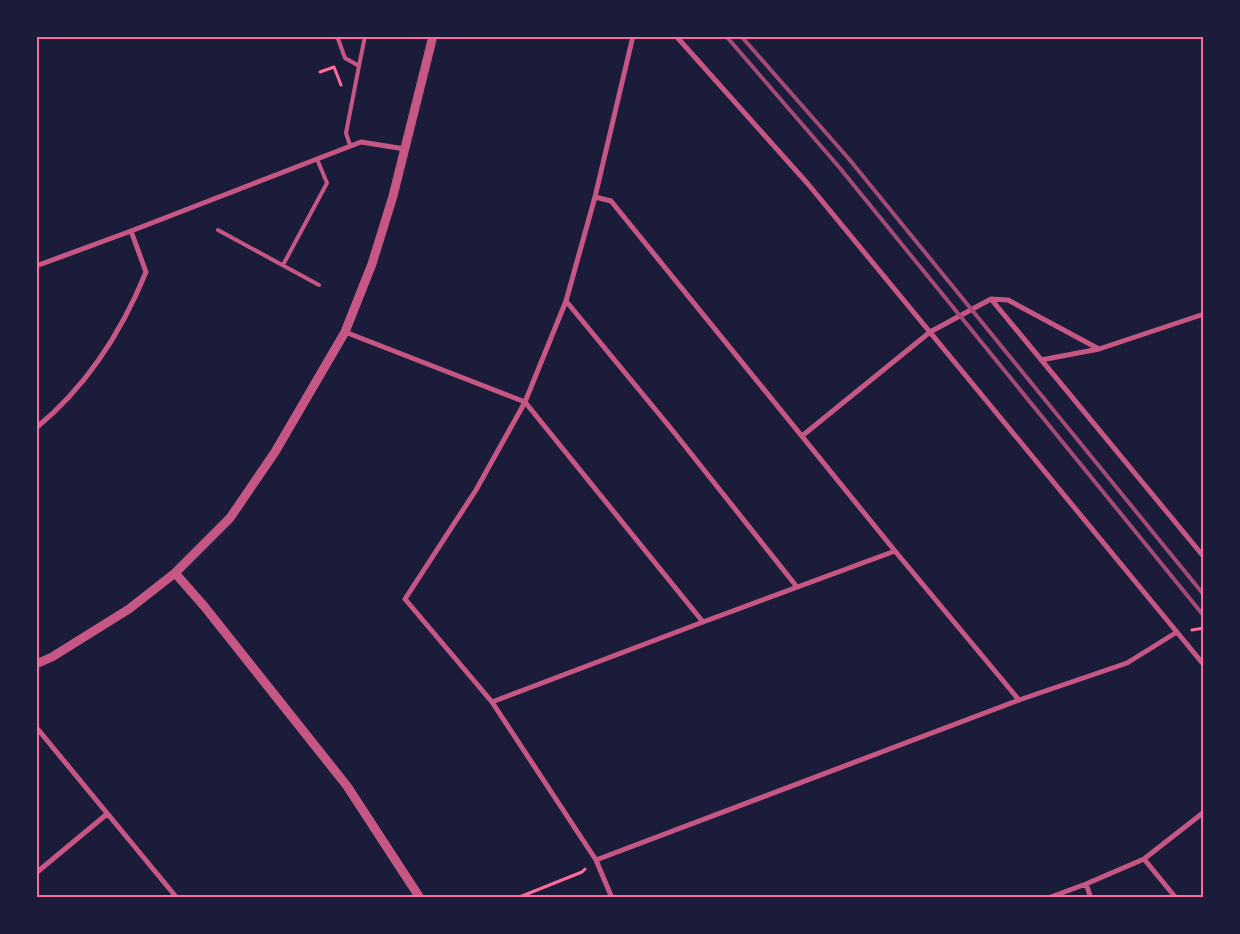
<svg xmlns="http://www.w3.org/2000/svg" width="1240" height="934" viewBox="0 0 1240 934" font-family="'PT Sans Narrow',sans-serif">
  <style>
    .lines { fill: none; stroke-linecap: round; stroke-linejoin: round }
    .path { stroke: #ff6b9d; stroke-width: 3 }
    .service { stroke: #c65784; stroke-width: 4 }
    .minor { stroke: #c65784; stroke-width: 5 }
    .tertiary { stroke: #c65784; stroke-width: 9 }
    .rail { stroke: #a44b75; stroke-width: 4 }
    .neatline { fill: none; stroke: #ff6b9d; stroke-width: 2 }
  </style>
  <rect width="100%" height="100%" fill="#1b1b3a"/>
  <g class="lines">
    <path class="path" d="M334,67L341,85
      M320,72L334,67
      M1192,630L1204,628
      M517,898L582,872L585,869"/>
    <path class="service" d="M337,36L345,58L359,66L365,36
      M350,145L346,133L359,66
      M218,230L319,285
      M283,265L327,183L317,159"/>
    <path class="minor" d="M676,36L808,184L1204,665
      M595,197L611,201L895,551L1019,700
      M36,266L131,231L361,142L405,149
      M991,299L1008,300L1099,349
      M566,301L673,431L797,587
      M345,332L525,402L703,622
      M1041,360L1099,349L1204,314
      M36,428C86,387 122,331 146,272L131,231
      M802,436L930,332L991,299L1204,557
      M492,702L703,622L895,551
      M36,727L177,898
      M1144,859L1176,898
      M596,860L1019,700L1127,663L1177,632
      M36,873L107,814
      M1086,884L1091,898
      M612,898L596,860L492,702L405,599L476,490L525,402L566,301L595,197L633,36
      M1048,898L1086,884L1144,859L1204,812"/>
    <path class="tertiary" d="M175,573L204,606L347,786L420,898
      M36,664L52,657L129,609L175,573L230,518L275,452L345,332L372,264L393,196L433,36"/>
    <path class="rail" d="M726,36L839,167L1204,616
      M741,36L849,159L1204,595"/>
  </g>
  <rect width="1240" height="934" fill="none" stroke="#1b1b3a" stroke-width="75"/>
  <rect x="38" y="38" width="1164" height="858" class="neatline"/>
</svg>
